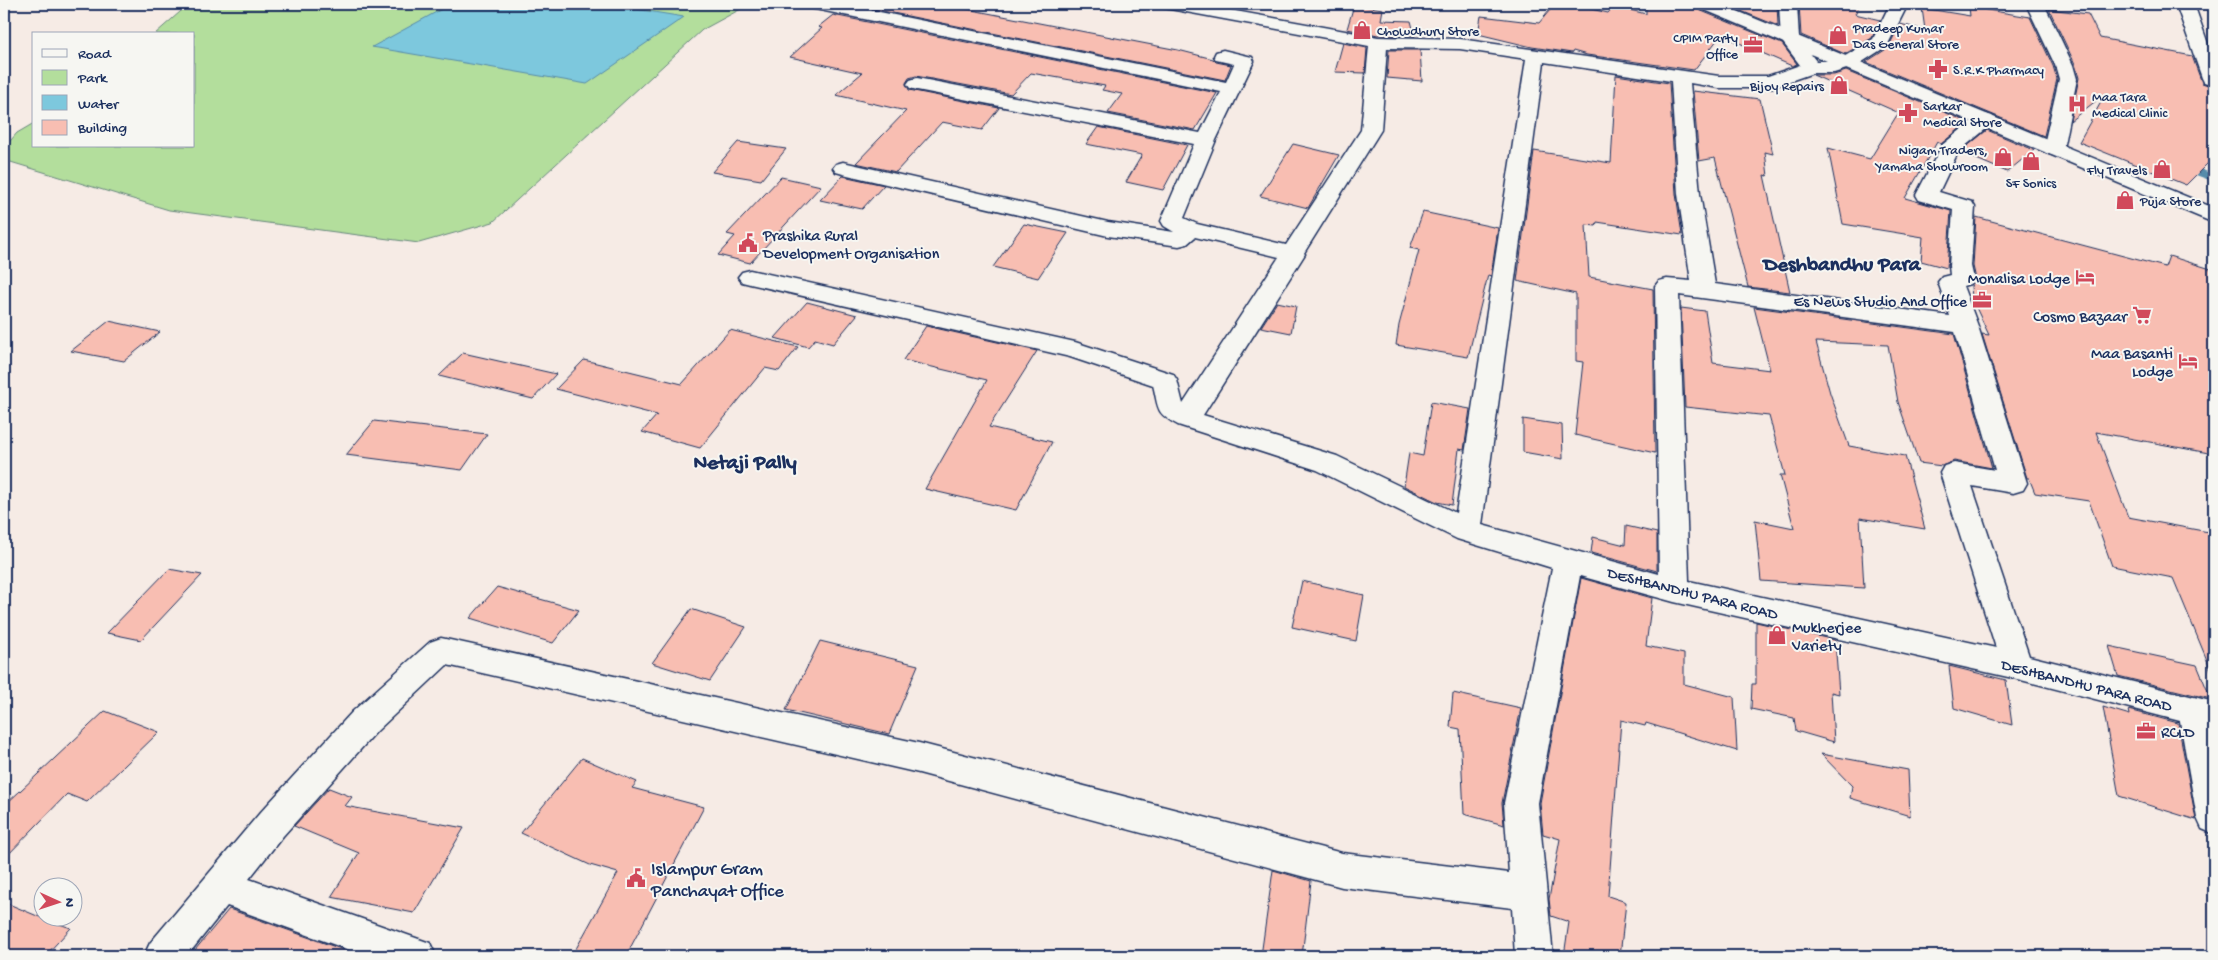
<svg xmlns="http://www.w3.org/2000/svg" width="2218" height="960" viewBox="0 0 2218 960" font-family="'Gochi Hand',sans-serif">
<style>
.green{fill:#b3de9c;stroke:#67867d}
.water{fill:#7dc8dd;stroke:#568baa}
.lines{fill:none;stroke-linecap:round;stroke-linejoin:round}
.stream{stroke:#568baa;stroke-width:7}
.building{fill:#f8beb2;stroke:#1b2f5e}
.minor-casing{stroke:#1b2f5e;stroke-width:3}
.primary-casing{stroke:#1b2f5e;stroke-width:3}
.minor{fill:#f6f6f2;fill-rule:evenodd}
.primary{fill:#f6f6f2;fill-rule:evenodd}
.labels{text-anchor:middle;stroke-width:4;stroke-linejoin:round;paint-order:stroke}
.far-poi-label{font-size:14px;fill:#1b2f5e;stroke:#f6f6f2;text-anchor:start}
.poi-label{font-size:16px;fill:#1b2f5e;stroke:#f6f6f2;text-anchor:end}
.street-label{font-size:16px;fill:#1b2f5e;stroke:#f6f6f2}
.near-poi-label{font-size:19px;fill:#1b2f5e;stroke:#f6f6f2;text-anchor:start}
.district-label{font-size:21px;font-weight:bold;fill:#1b2f5e;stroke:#f6f6f2}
</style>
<rect width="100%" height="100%" fill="#f6ebe5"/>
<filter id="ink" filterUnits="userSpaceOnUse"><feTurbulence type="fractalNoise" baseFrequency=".02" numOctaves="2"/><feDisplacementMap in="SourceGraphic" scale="10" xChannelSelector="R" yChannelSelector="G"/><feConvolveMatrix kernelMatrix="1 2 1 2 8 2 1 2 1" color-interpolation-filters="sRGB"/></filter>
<g filter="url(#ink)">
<polygon class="green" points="189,4 750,4 702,30 493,222 419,243 169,210 4,160 4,148 17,133 34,123 34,146 194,146 194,34 155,34"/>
<polygon class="water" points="451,4 605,4 684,17 587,84 372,47"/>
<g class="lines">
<polyline class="stream" points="2187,168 2214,178"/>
</g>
<g class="building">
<polygon points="848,4 941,4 1178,50 1213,59 1216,62 1231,65 1225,80"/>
<polygon points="1555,4 1570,4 1608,13 1614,6 1646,14 1646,4 1695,4 1699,10 1782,44 1797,64 1792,66 1721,35 1694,70 1587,55 1573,51 1572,53 1532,47 1478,34 1481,16 1539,23"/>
<polygon points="1724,4 1777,4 1778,26"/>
<polygon points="1799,4 1860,4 1855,14 1880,20 1872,38 1845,54 1801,35"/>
<polygon points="1354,5 1383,9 1381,20 1411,21 1415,36 1378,35 1347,29"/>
<polygon points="1969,7 2030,17 2053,66 2057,79 2044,136 1866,62 1888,48 1900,24 1925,30 1922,8 1970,16"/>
<polygon points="2049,9 2088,14 2100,38 2192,56 2202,83 2214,87 2214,157 2186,185 2079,142 2106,93 2070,121 2079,78 2075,64"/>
<polygon points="833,15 1217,93 1195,130 1108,113 1122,94 1102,90 1105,86 1031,73 1011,94 916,76 909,78 906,83 909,90 999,108 982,130 942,122 896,172 856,163 906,111 836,95 862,73 790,57 822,28 818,27"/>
<polygon points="1343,43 1367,48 1365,73 1335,72"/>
<polygon points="1389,50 1420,50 1422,81 1387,78"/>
<polygon points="1846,71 1968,122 1941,144 1937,142 1905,198 1951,211 1947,268 1921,261 1923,237 1843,224 1828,148 1870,159 1897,115 1906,116 1813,75 1834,75"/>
<polygon points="1616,75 1669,83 1676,194 1682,235 1597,222 1596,226 1586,225 1589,277 1653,289 1655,453 1575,435 1583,362 1576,361 1576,294 1517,281 1534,151 1611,163"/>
<polygon points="1693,91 1760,99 1773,154 1765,152 1768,176 1764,175 1790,292 1748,287 1715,158 1699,161"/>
<polygon points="1098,127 1187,145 1163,190 1126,182 1142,155 1086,144"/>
<polygon points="1987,130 2034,150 2007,172 1960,152"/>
<polygon points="738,142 786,149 761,180 712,172"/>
<polygon points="1293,144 1339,155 1308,208 1260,196"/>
<polygon points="843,176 884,185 862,209 820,200"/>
<polygon points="781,177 821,186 750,263 718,255 735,236 727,234"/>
<polygon points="1423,212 1498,228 1491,276 1488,275 1468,357 1396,345 1399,325 1419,250 1410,248"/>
<polygon points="1976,217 2165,267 2169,256 2214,270 2214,454 2096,432 2128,517 2214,533 2214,677 2173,578 2112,566 2089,501 2035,493 2029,478 2027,478 1982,334 1989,335 1972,299 1971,286 1976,279 1973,266"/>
<polygon points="1024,224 1068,233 1038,278 993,267"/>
<polygon points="807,302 857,315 833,344 815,339 808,347 775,338"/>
<polygon points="1277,302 1296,306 1291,333 1261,327"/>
<polygon points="1754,307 1954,334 1992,468 1954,461 1942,466 1919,463 1898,402 1888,345 1816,342 1830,393 1849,446 1905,456 1925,529 1860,518 1864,588 1761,581 1755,520 1794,528 1780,475 1785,475 1769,416 1685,407 1681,308 1705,311 1713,363 1770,370"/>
<polygon points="109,321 160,332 124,361 71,351"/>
<polygon points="926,326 1037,351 989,427 1052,442 1016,510 925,489 987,380 903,360"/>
<polygon points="730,330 798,347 779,371 765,368 700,448 642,432 657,415 556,389 584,360 682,384"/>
<polygon points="463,353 556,374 533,399 439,376"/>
<polygon points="1431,402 1470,409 1464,450 1459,449 1452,505 1437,502 1404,486 1409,453 1423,456"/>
<polygon points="1523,419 1562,425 1563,459 1523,452"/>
<polygon points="374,421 487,434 462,470 346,455"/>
<polygon points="1626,526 1657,533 1657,571 1591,553 1593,537 1625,545"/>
<polygon points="169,569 202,575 141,640 107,633"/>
<polygon points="1581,578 1652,598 1646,646 1684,654 1684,684 1734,697 1737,751 1646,723 1645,726 1621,720 1608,896 1626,902 1620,956 1564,956 1569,922 1551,916 1549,899 1560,839 1543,834 1540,803"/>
<polygon points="1302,581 1364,595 1356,641 1292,627"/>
<polygon points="497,587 579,610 553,643 470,618"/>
<polygon points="691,609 746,627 710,681 652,663"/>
<polygon points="1756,622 1835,640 1839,694 1831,692 1834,742 1796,731 1794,718 1751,709 1752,684 1756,684"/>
<polygon points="820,641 918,665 889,734 786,710"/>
<polygon points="2109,646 2197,665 2211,699 2118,676"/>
<polygon points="1949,666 2006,680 2012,725 1954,708"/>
<polygon points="1453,693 1521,708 1502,803 1504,825 1464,814 1460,729 1450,727"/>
<polygon points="2103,707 2130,715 2129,710 2178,723 2196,820 2119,796"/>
<polygon points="105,711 159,732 87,802 67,794 4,859 4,806"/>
<polygon points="1821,754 1908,770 1910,816 1850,798 1852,786"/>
<polygon points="582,758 637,782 632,788 704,807 626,956 572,956 618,873 590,865 521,833"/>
<polygon points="329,788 352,797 345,806 464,828 414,913 331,897 359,853 294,826"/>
<polygon points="1273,870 1311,881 1302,956 1261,956"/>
<polygon points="4,902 42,918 71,928 45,956 4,956"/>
<polygon points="229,909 355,954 355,956 190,956"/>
</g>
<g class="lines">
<g class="minor-casing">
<g id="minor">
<path d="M806,4H840L1226,82L1234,64L1216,60L1214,56L1216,52L1223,50L1252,57L1254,61L1216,140L1184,218L1197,224L1286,245L1361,130L1369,46L1170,9L1164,8L1161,4H1197L1378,37L1460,39L1719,76H1768L1800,65L1781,40L1779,4H1797L1799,39L1816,61H1832L1842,58L1873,39L1890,4H1908L1887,46L1856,66L1834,73H1813L1770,88H1719L1690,83L1700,194L1715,284L1950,316L1938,282L1942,277L1950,275L1949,266L1953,210L1919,200L1916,195L1942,145L1978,116L1985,114L1992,116L1995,120L1992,124L1958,152L1939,192L1972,202L1975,207L1971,266L1974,279L1970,284L1963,286L1978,326L2027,483L2023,490L2013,493L1972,486L2029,656L2214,702V834L2202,829L2197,818L2180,721L2017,679L1674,602L1580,576L1538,803L1553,956H1515L1512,908L1342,887L919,773L447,665L377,731L283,836L249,879L430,943L436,956H366L227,906L187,956H144L150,943L259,814L353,711L430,642L441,638L919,743L1342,853L1509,873L1504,803L1552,568L1457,539L1317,470L1178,425C1155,413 1159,409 1153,385L1070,357L750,284L742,282L738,277L742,272L750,270L1075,342L1173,374L1177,380L1183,404L1279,257L1195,237L1187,244L1179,246L1108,236L843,174L836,172L833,168L836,164L843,162L1108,222L1174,232L1164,226L1161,221L1194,144L917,90L910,88L907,84L910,80L917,78L1200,133L1221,92L815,9L809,8ZM1387,48L1460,49L1526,59L1456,513L1337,456L1203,415L1305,254L1304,253L1381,130ZM1544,62L1671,81L1678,194L1691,281L1667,279L1659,281L1655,286L1659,574L1482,525ZM1679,295L1955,332L1995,470L1954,463L1944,466L1940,473L1996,648L1689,581Z"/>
<polygon points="2026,4 2044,4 2073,65 2077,79 2063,149 2060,153 2053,155 2046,153 2043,149 2059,79 2055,65"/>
<polygon points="2176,4 2194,4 2214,61 2214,85 2204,82 2202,78"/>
</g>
</g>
<g class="primary-casing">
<polygon id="primary" points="1697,4 1720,4 2214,208 2214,223 1700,8"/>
</g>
<use href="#minor" class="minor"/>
<use href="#primary" class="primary"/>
</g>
</g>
<defs>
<g id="shop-bare" transform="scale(1.5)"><path d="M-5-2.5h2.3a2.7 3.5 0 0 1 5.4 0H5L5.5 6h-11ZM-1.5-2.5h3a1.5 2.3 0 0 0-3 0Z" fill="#d1495b" stroke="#f6f6f2" stroke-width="2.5" paint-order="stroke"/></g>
<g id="office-bare" transform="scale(1.5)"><path d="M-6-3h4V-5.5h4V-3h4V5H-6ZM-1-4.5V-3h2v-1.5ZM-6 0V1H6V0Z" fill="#d1495b" stroke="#f6f6f2" stroke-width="2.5" paint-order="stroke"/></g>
<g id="pharmacy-bare" transform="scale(1.5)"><path d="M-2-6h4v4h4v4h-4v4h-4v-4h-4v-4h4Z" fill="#d1495b" stroke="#f6f6f2" stroke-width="2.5" paint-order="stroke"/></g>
<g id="hospital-bare" transform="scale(1.5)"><path d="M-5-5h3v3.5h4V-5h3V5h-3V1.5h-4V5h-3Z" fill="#d1495b" stroke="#f6f6f2" stroke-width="2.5" paint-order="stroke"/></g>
<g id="civic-bare" transform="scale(1.5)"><path d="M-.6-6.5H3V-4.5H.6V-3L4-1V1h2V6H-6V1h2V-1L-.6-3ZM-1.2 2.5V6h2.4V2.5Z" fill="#d1495b" stroke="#f6f6f2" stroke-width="2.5" paint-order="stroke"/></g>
<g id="hotel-bare" transform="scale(1.5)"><path d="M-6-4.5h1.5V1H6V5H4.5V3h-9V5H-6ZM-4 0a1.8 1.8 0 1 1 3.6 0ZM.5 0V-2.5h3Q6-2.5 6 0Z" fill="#d1495b" stroke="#f6f6f2" stroke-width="2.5" paint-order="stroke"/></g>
<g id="supermarket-bare" transform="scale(1.5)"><path d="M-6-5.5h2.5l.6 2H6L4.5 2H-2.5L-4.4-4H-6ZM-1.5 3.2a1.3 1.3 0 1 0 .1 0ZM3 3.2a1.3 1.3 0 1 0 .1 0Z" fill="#d1495b" stroke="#f6f6f2" stroke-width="2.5" paint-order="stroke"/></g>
</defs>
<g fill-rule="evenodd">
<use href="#shop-bare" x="1362" y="30"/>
<use href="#shop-bare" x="1838" y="35"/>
<use href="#office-bare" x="1753" y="45"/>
<use href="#pharmacy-bare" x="1938" y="69"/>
<use href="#shop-bare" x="1839" y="85"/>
<use href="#hospital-bare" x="2077" y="104"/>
<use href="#pharmacy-bare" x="1908" y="113"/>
<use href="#shop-bare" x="2003" y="157"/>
<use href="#shop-bare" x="2031" y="161"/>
<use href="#shop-bare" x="2162" y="169"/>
<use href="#shop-bare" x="2125" y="200"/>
<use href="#civic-bare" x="748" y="243"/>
<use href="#hotel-bare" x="2085" y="277"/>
<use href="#office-bare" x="1982" y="300"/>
<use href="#supermarket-bare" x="2142" y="315"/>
<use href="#hotel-bare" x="2188" y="361"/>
<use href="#shop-bare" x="1777" y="635"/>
<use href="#office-bare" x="2146" y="731"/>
<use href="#civic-bare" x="636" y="878"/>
</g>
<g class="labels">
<g class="far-poi-label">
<text x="1853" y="32">Pradeep Kumar<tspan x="1853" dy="16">Das General Store</tspan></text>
<text x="1377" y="35">Chowdhury Store</text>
<text x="1738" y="42" text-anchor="end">CPIM Party<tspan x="1738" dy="16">Office</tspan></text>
<text x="1953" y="74">S.R.K Pharmacy</text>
<text x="1824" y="90" text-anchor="end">Bijoy Repairs</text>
<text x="2092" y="101">Maa Tara<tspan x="2092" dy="16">Medical Clinic</tspan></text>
<text x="1923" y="110">Sarkar<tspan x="1923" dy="16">Medical Store</tspan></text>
<text x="1988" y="154" text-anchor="end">Nigam Traders,<tspan x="1988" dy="16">Yamaha Showroom</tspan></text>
<text x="2147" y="174" text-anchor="end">Fly Travels</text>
<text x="2031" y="187" text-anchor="middle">SF Sonics</text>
<text x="2140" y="205">Puja Store</text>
</g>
<g class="poi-label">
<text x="763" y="240" text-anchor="start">Prashika Rural<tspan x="763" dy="18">Development Organisation</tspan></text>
<text x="2070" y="283">Monalisa Lodge</text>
<text x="1967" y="306">Es News Studio And Office</text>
<text x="2127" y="321">Cosmo Bazaar</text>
<text x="2173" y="358">Maa Basanti<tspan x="2173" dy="18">Lodge</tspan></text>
<text x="1792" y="632" text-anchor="start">Mukherjee<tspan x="1792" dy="18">Variety</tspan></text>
<text x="2161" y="737" text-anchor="start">RCLD</text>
</g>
<g class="street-label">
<text transform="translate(1693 592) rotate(14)" y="6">DESHBANDHU PARA ROAD</text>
<text transform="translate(2087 684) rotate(14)" y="6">DESHBANDHU PARA ROAD</text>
</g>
<g class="near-poi-label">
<text x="651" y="874">Islampur Gram<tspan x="651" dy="22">Panchayat Office</tspan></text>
</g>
<g class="district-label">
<text x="1842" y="270">Deshbandhu Para</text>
<text x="745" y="468">Netaji Pally</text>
</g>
</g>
<rect width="2218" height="960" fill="none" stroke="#f6f6f2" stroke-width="20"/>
<rect x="10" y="10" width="2198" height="940" fill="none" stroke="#1b2f5e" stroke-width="2" filter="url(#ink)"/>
<rect x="32" y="32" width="162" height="115" fill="#f6f6f2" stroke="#9ea6b7"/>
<rect x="42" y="49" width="25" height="8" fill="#f6f6f2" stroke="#9ea6b7"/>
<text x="78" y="58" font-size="15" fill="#1b2f5e">Road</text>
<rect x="42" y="70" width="25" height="15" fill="#b3de9c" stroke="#9ea6b7"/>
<text x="78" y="82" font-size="15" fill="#1b2f5e">Park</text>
<rect x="42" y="95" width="25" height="15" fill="#7dc8dd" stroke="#9ea6b7"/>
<text x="78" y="108" font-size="15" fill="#1b2f5e">Water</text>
<rect x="42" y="120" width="25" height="15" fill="#f8beb2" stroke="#9ea6b7"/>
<text x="78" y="132" font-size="15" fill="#1b2f5e">Building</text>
<g transform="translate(58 902) rotate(93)"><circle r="24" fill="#f6f6f2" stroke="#9ea6b7"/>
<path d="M0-4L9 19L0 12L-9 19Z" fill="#d1495b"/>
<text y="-8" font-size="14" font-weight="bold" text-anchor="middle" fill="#1b2f5e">N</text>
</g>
</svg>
